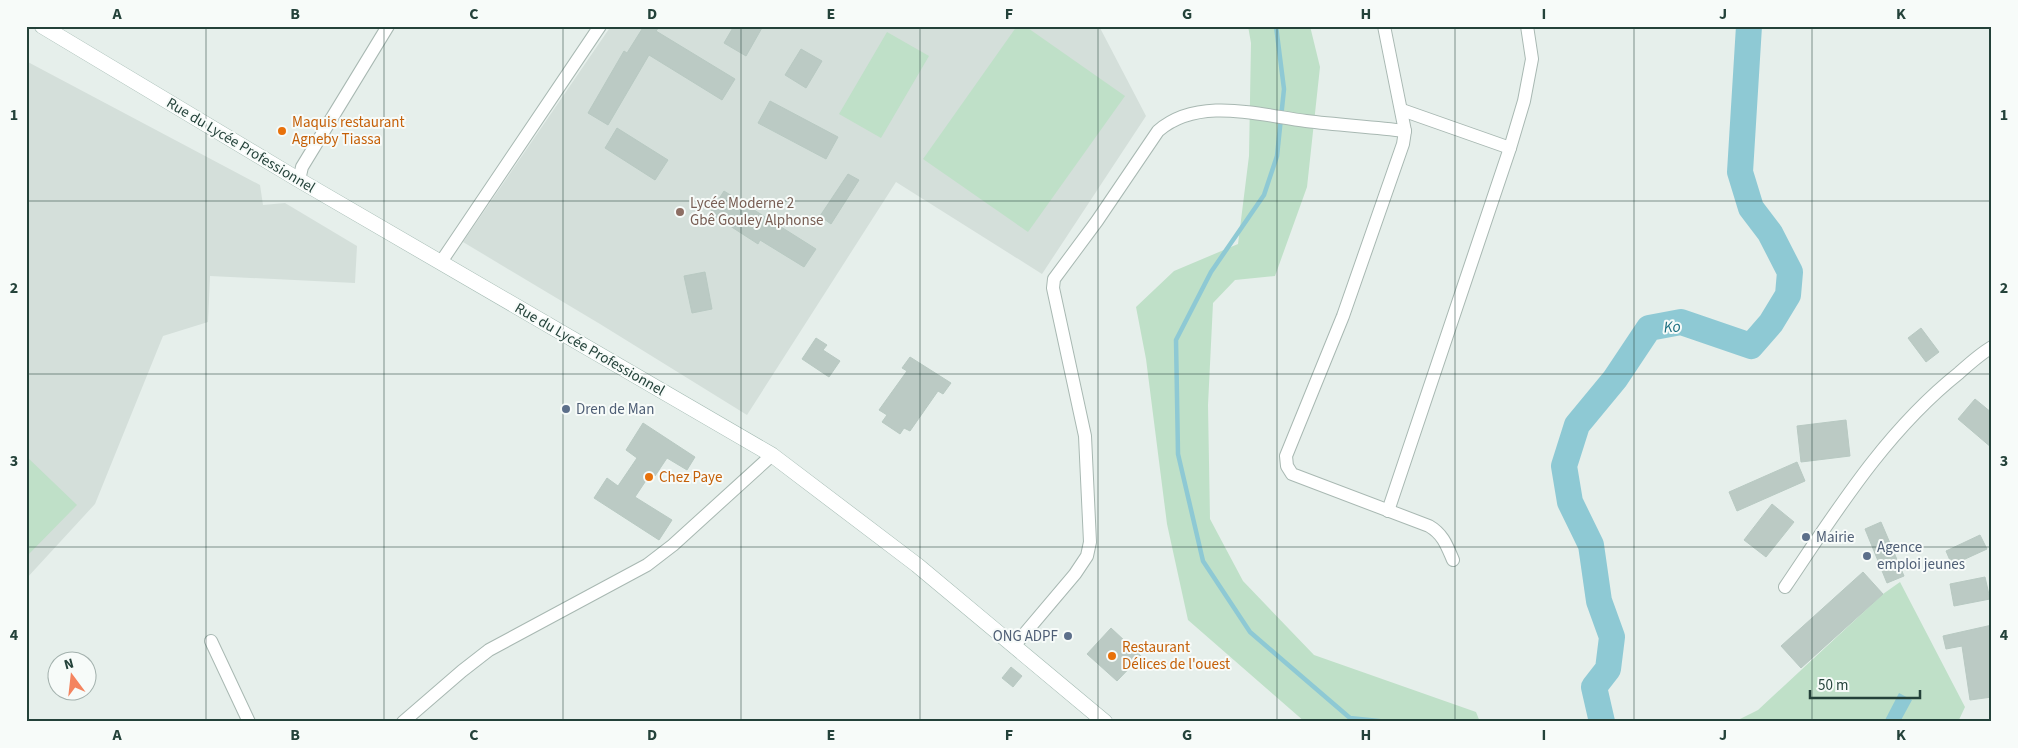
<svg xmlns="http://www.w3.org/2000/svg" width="2018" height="748" viewBox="0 0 2018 748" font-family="'Source Sans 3',sans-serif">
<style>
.built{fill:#d4dfda}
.green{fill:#bfe0c8}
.water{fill:#8ec9d4}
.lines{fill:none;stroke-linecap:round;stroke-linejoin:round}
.stream{stroke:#8ec9d4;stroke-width:4.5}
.river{stroke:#8ec9d4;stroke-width:26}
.building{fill:#bbcac4;stroke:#b8c9c2}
.street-casing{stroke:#a8b8b2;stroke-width:14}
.secondary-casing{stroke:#a4bbb3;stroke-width:16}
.street{stroke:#fff;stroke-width:12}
.secondary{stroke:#fff;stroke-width:15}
.grid{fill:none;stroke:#24423a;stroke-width:1;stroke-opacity:0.55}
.food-dot{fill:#e8710a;stroke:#f7fbf9;stroke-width:2}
.education-dot{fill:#8d6e63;stroke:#f7fbf9;stroke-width:2}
.service-dot{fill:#5c6f8a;stroke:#f7fbf9;stroke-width:2}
.labels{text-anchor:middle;stroke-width:4;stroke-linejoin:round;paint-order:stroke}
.food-label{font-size:15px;fill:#c56008;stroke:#f7fbf9;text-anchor:start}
.street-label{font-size:15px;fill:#24423a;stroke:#f7fbf9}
.education-label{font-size:15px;fill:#785e54;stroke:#f7fbf9;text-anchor:start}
.service-label{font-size:15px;fill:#4e5e75;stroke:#f7fbf9;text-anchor:start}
.water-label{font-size:16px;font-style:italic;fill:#1c6f80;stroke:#f7fbf9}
.neatline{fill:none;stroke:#24423a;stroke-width:2}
.grid-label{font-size:16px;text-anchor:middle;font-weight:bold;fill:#24423a}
</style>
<rect width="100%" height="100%" fill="#e6efeb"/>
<g class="built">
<polygon points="611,26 1099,26 1146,116 1042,274 896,182 747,415 600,324 463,242"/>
<polygon points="26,61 260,185 263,205 285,203 357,246 355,283 210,276 208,322 163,336 95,504 26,579"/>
</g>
<g class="green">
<polygon points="1017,26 1025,26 1125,96 1028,232 923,159"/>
<polygon points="1248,26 1310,26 1320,67 1307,187 1275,276 1235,280 1213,303 1208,405 1210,519 1243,581 1314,655 1476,712 1480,722 1305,722 1188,620 1167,524 1146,359 1136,307 1174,271 1238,244 1249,156 1251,43"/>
<polygon points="887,32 929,56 881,138 839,114"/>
<polygon points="26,456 77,505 26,557"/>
<polygon points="1900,582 1965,707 1958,722 1734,722 1758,710 1883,594"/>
</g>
<polygon class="water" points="1899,693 1912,700 1900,722 1884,722"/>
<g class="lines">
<polyline class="stream" points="1276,26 1284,89 1277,156 1264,195 1211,272 1176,340 1178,454 1203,561 1250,632 1350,718 1388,722"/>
<polyline class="river" points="1602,722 1594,687 1608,669 1612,637 1599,601 1591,545 1570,502 1564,466 1577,425 1615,379 1649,328 1681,322 1751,346 1771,323 1788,295 1790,272 1770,233 1751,208 1740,172 1749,26"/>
</g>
<g class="building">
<polygon points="644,26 660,26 656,31 735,79 722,100 649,55 608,125 588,113 624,51 627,53"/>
<polygon points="734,26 763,26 746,56 724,43"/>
<polygon points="801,49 822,61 806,88 785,75"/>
<polygon points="770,101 838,137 826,159 758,123"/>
<polygon points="617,128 668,160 655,180 605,148"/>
<polygon points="848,174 859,180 831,224 820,216"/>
<polygon points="724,191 816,249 804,267 760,240 758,244 710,213"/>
<polygon points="705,272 712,309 692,313 684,276"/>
<polygon points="1921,328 1939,352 1926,362 1908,338"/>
<polygon points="816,338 827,345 823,350 840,361 829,377 802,359"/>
<polygon points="910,357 951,383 943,394 938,391 910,431 904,428 900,434 882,422 887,415 879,410 907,371 902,368"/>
<polygon points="1975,399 1992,413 1992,448 1958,419"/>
<polygon points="1846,420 1850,456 1801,462 1797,426"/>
<polygon points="643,423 695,457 687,470 667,458 655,476 651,473 635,497 672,520 659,540 594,498 607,478 618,486 637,458 626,450"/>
<polygon points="1797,462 1805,481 1737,511 1729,492"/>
<polygon points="1772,504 1794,522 1766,557 1744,540"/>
<polygon points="1881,522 1904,576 1887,583 1865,529"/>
<polygon points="1980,535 1987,549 1952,565 1946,551"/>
<polygon points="1863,572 1883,594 1801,668 1781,646"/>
<polygon points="1985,577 1990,599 1954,606 1950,584"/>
<polygon points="1992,625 1992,697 1970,700 1962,646 1946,649 1943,636"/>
<polygon points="1111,628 1141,656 1117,681 1087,654"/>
<polygon points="1011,667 1022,676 1013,687 1002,678"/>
</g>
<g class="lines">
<g class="street-casing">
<g id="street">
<path d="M1384,26L1405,131L1403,144L1343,316L1286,456L1287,466L1292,474L1429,526C1443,534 1447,546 1453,560"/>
<polyline points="1402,110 1510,148"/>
<polyline points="299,180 302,167 388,26"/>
<polyline points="441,262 600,26"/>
<polyline points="1388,511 1510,148 1524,101 1532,59 1527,26"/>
<path d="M1785,587C1837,510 1886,431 1959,373C1969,364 1980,354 1992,347"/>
<polyline points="211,641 249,722"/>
<path d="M1015,645L1075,574L1087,556L1090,542L1085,436L1053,288L1054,279L1097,221L1158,131C1198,96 1259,115 1306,121C1339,125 1372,127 1405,131"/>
<polyline points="403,722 462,671 489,650 647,565 673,545 772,455"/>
</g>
</g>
<g class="secondary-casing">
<polyline id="secondary" points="42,26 299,180 772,455 917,565 1105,722"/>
</g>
<use href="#street" class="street"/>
<use href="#secondary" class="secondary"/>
</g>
<path class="grid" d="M206,26V722M384,26V722M563,26V722M741,26V722M920,26V722M1098,26V722M1277,26V722M1455,26V722M1634,26V722M1812,26V722M26,201H1992M26,374H1992M26,547H1992"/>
<g class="food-dot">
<circle cx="282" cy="131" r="5"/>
<circle cx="649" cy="477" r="5"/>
<circle cx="1112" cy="656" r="5"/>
</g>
<circle class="education-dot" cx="680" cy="212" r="5"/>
<g class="service-dot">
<circle cx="566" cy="409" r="5"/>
<circle cx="1806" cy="537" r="5"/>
<circle cx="1867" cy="556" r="5"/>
<circle cx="1068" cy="636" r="5"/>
</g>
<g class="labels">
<g class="food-label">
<text x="292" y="127">Maquis restaurant<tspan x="292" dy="17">Agneby Tiassa</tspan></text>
<text x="659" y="482">Chez Paye</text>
<text x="1122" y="652">Restaurant<tspan x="1122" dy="17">Délices de l'ouest</tspan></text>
</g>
<g class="street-label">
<text transform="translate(241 145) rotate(31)" y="5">Rue du Lycée Professionnel</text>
<text transform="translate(590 349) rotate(30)" y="5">Rue du Lycée Professionnel</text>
</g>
<g class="education-label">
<text x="690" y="208">Lycée Moderne 2<tspan x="690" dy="17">Gbê Gouley Alphonse</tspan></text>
</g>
<g class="service-label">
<text x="576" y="414">Dren de Man</text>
<text x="1816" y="542">Mairie</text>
<text x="1877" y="552">Agence<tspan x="1877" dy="17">emploi jeunes</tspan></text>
<text x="1058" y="641" text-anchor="end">ONG ADPF</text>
</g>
<g class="water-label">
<text transform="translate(1672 326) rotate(-4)" y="6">Ko</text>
</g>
</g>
<rect width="2018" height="748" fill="none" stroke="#f7fbf9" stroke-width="55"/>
<g transform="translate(72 676) rotate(345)"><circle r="24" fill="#f7fbf9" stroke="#a3b1ad"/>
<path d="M0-4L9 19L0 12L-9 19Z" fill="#f4845f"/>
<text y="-8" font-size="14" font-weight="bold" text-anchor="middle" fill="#24423a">N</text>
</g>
<path d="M1810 690v8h110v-8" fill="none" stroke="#24423a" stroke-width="2.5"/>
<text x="1818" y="690" font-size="15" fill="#24423a" stroke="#f7fbf9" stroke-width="4" paint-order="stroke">50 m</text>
<rect x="28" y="28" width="1962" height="692" class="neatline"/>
<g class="grid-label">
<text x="117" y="19">A</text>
<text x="295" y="19">B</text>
<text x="474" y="19">C</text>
<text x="652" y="19">D</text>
<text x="831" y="19">E</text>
<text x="1009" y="19">F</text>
<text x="1187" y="19">G</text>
<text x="1366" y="19">H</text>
<text x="1544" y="19">I</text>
<text x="1723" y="19">J</text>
<text x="1901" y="19">K</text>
<text x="14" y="120">1</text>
<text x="2004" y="120">1</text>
<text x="14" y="293">2</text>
<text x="2004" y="293">2</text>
<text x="14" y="466">3</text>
<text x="2004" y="466">3</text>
<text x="14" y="640">4</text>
<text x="2004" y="640">4</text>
<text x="117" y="740">A</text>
<text x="295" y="740">B</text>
<text x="474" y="740">C</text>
<text x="652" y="740">D</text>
<text x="831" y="740">E</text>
<text x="1009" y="740">F</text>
<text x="1187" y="740">G</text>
<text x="1366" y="740">H</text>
<text x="1544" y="740">I</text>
<text x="1723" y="740">J</text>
<text x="1901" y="740">K</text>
</g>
</svg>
